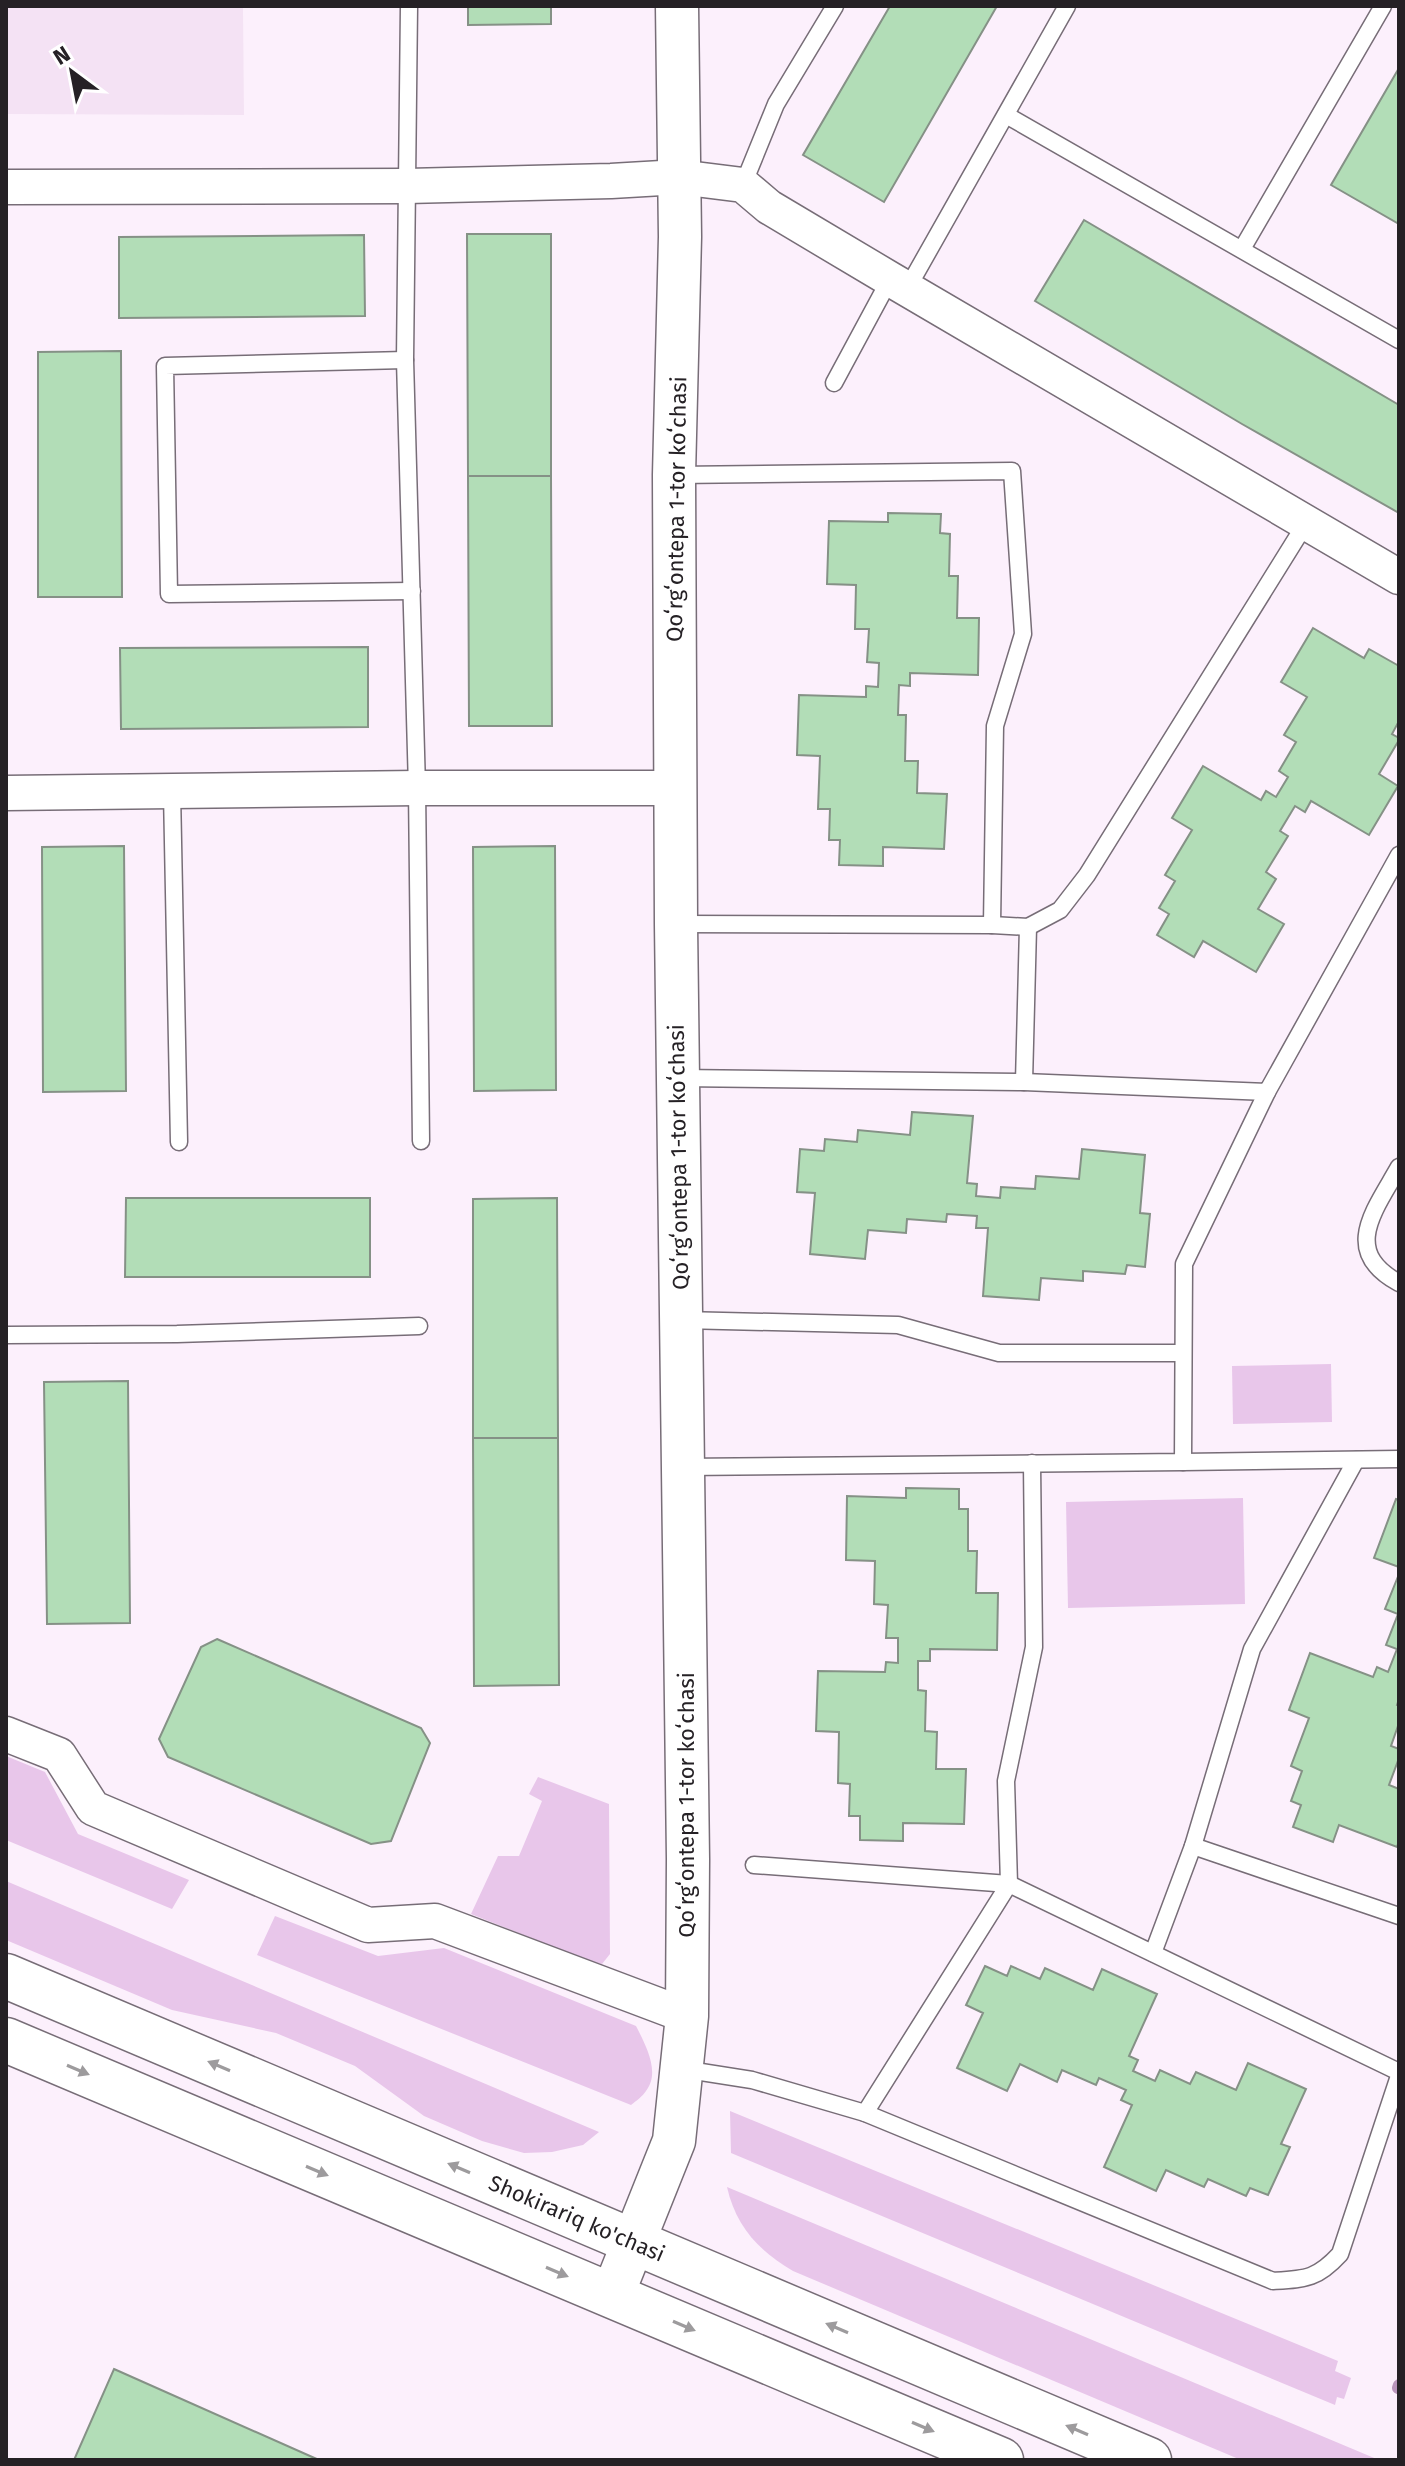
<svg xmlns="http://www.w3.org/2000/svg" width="1405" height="2466" viewBox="0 0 1405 2466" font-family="'Fira Sans',sans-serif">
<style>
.built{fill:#f4e2f4}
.green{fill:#e8c6ea}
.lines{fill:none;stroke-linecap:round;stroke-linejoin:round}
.stream{stroke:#b995bb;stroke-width:12}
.building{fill:#b2ddb7;stroke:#859186;stroke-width:2}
.service-casing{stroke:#776d77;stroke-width:19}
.minor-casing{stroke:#776d77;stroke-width:37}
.tertiary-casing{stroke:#776d77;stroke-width:45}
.secondary-casing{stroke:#776d77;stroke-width:47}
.service{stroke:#fff;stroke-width:16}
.minor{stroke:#fff;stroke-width:34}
.tertiary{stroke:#fff;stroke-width:42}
.secondary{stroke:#fff;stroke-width:44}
.oneway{fill:#9d9b9d}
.labels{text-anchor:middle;stroke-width:7;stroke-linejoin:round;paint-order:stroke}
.street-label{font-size:22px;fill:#252125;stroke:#fff}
</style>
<rect width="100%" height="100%" fill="#fcf0fc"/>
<polygon class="built" points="6,6 243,6 244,115 6,114"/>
<g class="green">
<polygon points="1331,1364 1332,1422 1233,1424 1232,1366"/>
<polygon points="1243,1498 1245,1604 1068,1608 1066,1502"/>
<polygon points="6,1756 45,1772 78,1834 189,1880 172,1909 6,1840"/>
<polygon points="538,1777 609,1804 610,1954 602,1964 586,1960 471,1914 498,1856 519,1856 542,1801 529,1794"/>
<polygon points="6,1881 599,2132 583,2145 552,2152 524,2153 482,2141 424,2116 355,2066 276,2033 172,2010 6,1940"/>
<path d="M275,1916L378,1956L444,1948L636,2026C645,2044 661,2072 646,2091C643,2096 636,2101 631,2105L257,1955Z"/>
<polygon points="730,2111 1338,2361 1335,2371 1351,2378 1344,2399 1337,2397 1335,2405 731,2153"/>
<path d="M727,2187L1379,2460H1241L793,2271C759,2251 736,2227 727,2187Z"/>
</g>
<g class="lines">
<polyline class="stream" points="1398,2388 1399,2385"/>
</g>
<g class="building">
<polygon points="468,6 551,6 551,24 468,25"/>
<polygon points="890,6 997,6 884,202 803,155"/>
<polygon points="1399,68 1399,224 1331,185"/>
<polygon points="1084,220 1399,405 1399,513 1242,424 1035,301"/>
<polygon points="467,234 551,234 551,476 468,476"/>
<polygon points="364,235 365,316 119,318 119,237"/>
<polygon points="121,351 122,597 38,597 38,352"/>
<polygon points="468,476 551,476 552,726 469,726"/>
<polygon points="888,513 941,514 940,533 950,534 949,576 958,576 957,618 979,618 978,675 910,673 910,686 899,685 898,715 906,715 905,761 918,761 917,793 947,794 944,849 883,847 883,866 839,865 840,840 829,840 830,809 818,809 820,756 797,755 799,695 866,697 866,686 878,687 879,663 867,662 869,629 855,629 856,585 827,584 829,521 888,522"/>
<polygon points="1313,628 1364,658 1369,649 1399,666 1399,721 1392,734 1399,738 1399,740 1379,774 1398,786 1369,835 1311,801 1305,812 1295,806 1280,831 1288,836 1266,872 1276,879 1258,909 1284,924 1256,972 1203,941 1194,957 1157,935 1169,914 1159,908 1175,881 1165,875 1192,830 1172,818 1203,766 1261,800 1266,791 1276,797 1288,777 1279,771 1296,742 1284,735 1307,697 1281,682"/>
<polygon points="368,647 368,727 121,729 120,648"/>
<polygon points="124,846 126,1091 43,1092 42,847"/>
<polygon points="555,846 556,1090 474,1091 473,847"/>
<polygon points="912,1112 973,1116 967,1183 977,1184 976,1196 1000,1198 1001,1187 1035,1189 1036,1176 1079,1179 1082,1149 1145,1155 1140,1213 1150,1214 1145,1267 1127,1265 1125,1274 1083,1271 1083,1281 1041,1278 1039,1300 983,1296 988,1228 976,1228 977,1216 947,1214 946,1222 907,1219 906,1233 868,1230 865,1259 810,1254 815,1193 797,1192 800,1149 824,1151 825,1139 857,1142 858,1130 910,1135"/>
<polygon points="126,1198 370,1198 370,1277 125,1277"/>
<polygon points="557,1198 558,1438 473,1438 473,1199"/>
<polygon points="128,1381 130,1623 47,1624 44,1382"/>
<polygon points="473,1438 558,1438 559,1685 474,1686"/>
<polygon points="906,1488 959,1489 959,1509 968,1509 968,1551 977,1551 976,1593 998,1593 997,1650 930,1649 930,1661 918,1661 918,1690 926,1691 925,1731 937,1732 936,1769 966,1769 964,1824 903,1823 903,1841 860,1840 860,1816 849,1816 850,1784 838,1783 839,1732 816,1731 818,1671 885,1672 886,1662 898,1663 898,1638 886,1638 888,1605 874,1604 875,1561 846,1560 847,1496 906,1498"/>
<polygon points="1396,1499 1399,1500 1399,1567 1374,1558"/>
<polygon points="1399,1574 1399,1699 1397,1705 1399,1706 1399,1723 1391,1746 1399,1749 1399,1758 1389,1785 1399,1789 1399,1841 1397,1847 1339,1825 1333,1842 1293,1827 1301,1805 1291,1801 1302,1771 1291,1766 1309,1718 1289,1710 1310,1653 1373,1677 1377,1667 1388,1672 1397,1649 1386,1645 1398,1614 1385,1609"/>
<polygon points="217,1639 421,1728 430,1743 391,1841 371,1844 168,1757 159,1739 201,1647"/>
<polygon points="985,1966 1007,1976 1011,1966 1040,1979 1045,1968 1093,1990 1102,1969 1157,1994 1129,2056 1138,2060 1133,2071 1155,2081 1160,2070 1190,2084 1196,2072 1236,2090 1248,2063 1306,2089 1281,2144 1290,2147 1268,2195 1250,2188 1246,2196 1208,2179 1204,2187 1166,2170 1156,2191 1104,2167 1132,2105 1121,2100 1126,2090 1099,2078 1096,2085 1062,2070 1057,2082 1020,2064 1007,2091 957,2068 983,2013 966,2005"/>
<polygon points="114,2369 319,2460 74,2460"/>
</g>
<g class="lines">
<g class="service-casing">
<g id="service">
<polyline points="409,6 405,360 417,788 421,1141"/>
<polyline points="1006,115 1399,340"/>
<polyline points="743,185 776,104 835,6"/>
<polyline points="1242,249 1383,6"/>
<polyline points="907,289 1067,6"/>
<polyline points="405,360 165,366 169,594 412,591"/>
<polyline points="834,383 890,279"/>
<polyline points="676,475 1012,471 1023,634 995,726 992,925 677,924"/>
<polyline points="172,792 179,1142"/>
<polyline points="992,925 1028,927 1060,910 1087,875 1306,523"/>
<polyline points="679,1078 1024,1082 1267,1092 1399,855"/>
<polyline points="1024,1082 1028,927"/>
<path d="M1399,1167C1375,1210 1340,1251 1399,1283"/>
<polyline points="682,1320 898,1325 999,1353 1183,1353"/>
<polyline points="6,1335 177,1334 419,1326"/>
<polyline points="1183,1462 1399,1459"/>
<polyline points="683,1467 1183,1462 1184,1264 1267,1092"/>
<polyline points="1193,1846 1399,1916"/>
<polyline points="754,1865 1009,1884 1399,2072"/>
<polyline points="1153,1953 1193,1846 1252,1649 1356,1460"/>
<path d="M682,2069L752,2080L865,2113L1273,2281C1306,2279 1317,2279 1340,2254L1399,2076"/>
<polyline points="865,2113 1009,1884 1006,1781 1034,1647 1032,1463"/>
</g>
</g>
<g class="minor-casing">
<g id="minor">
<polyline points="6,187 407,186 611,181 679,177 743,185 769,207 890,279 1399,577"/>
<polyline points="6,793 417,788 675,788"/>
<polyline points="6,1734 59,1755 93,1808 368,1925 435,1921 687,2016"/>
</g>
</g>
<g class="tertiary-casing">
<polyline id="tertiary" points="612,2296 674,2141 687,2016 688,1859 676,924 674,475 680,237 677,6"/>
</g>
<g class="secondary-casing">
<g id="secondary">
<polyline points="6,1976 1149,2460"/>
<polyline points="6,2040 1001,2460"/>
</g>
</g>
<use href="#service" class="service"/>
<use href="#minor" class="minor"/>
<use href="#tertiary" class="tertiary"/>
<use href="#secondary" class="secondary"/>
</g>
<defs><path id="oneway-solid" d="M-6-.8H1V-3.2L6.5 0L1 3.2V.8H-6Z" transform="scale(2)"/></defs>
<g class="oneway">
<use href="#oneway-solid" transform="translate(219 2066) rotate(-157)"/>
<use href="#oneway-solid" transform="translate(78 2070) rotate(23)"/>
<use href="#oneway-solid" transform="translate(459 2168) rotate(-157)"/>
<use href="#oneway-solid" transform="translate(317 2171) rotate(23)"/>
<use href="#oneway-solid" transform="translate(557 2272) rotate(23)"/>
<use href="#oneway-solid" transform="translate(684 2326) rotate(23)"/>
<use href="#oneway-solid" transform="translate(837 2328) rotate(-157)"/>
<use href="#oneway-solid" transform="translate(923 2427) rotate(23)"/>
<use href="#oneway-solid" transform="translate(1077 2430) rotate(-157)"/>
</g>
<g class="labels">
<g class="street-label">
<text transform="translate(676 509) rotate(-89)" y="8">Qoʻrgʻontepa 1-tor koʻchasi</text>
<text transform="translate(678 1157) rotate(-91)" y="8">Qoʻrgʻontepa 1-tor koʻchasi</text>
<text transform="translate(686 1805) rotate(-90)" y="8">Qoʻrgʻontepa 1-tor koʻchasi</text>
<text transform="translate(577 2218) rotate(23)" y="8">Shokirariq ko'chasi</text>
</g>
</g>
<rect width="1405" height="2466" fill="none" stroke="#252125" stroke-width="16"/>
<g transform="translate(72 72) rotate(328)" stroke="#ffffff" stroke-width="6" paint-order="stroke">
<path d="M0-6L14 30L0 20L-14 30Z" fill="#252125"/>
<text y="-12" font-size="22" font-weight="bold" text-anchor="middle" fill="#252125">N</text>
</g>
</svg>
